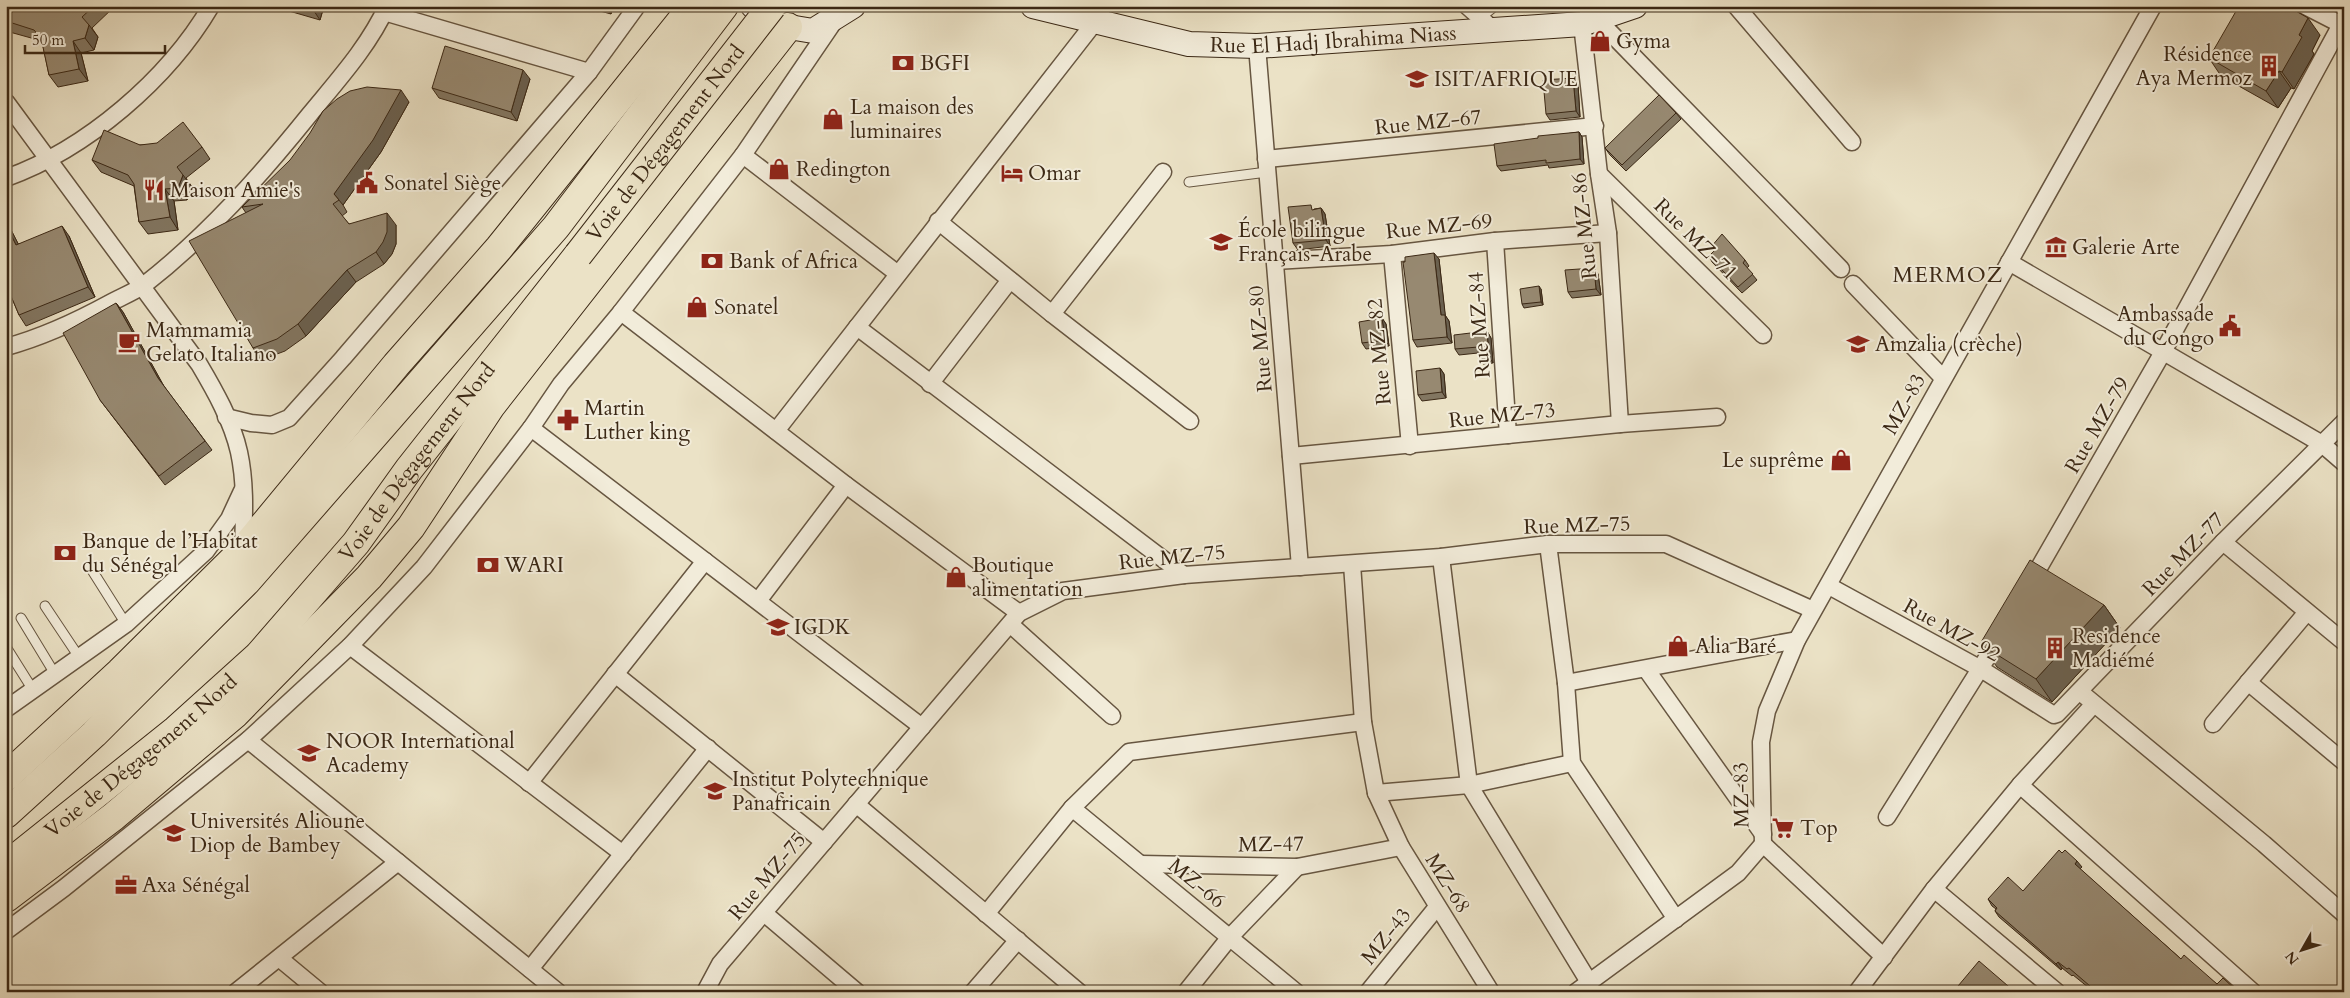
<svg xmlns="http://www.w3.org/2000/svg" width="2350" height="998" viewBox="0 0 2350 998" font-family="Cardo,serif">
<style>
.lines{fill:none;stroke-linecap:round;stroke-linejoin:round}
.lane-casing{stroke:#675641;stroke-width:11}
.street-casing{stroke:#675641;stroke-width:19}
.secondary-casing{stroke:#3b2815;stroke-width:26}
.highway-casing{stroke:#3b2815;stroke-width:30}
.lane{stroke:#f2ecda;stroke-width:9}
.street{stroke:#f2ecda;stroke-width:16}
.secondary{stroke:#f2ecda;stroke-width:24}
.highway{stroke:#ebe2c6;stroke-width:28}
.highway-bridge-casing{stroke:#3b2815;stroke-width:30;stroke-linecap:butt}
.highway-bridge{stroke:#ebe2c6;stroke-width:28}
.wall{fill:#827661;stroke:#3b2815}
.shaded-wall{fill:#6a604f;stroke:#3b2815}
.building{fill:#978971;stroke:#3b2815}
.labels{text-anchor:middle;stroke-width:4;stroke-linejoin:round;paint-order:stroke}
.street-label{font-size:21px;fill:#3b2815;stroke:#f2ecda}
.poi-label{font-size:21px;fill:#3b2815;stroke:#f2ecda;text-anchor:start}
.neighbourhood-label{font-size:22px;letter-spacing:1px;fill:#3b2815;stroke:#f2ecda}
</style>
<rect width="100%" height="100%" fill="#ebe2c6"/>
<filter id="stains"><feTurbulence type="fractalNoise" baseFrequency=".004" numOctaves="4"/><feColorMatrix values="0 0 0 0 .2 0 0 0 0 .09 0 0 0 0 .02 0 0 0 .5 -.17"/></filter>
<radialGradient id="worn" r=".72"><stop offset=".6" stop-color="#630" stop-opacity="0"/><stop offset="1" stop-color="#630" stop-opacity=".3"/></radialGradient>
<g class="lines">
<g class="lane-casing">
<g id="lane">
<polyline points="1480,18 1495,6"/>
<polyline points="1189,182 1267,172"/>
<polyline points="90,567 126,624"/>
<polyline points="45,606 79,657"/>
<polyline points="21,618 55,674"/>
<polyline points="6,647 33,690"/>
</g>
</g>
<g class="street-casing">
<g id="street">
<polyline points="1467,6 1494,30"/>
<polyline points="1736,6 1852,142"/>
<polyline points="2305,6 2344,26"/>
<polyline points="384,12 589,72"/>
<polyline points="1598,20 1841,269"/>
<polyline points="1582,24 1599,174 1608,233 1620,424"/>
<polyline points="1257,46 1300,567"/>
<path d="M6,102L199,364C215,391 232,421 239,452C246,484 244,517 243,549"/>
<polyline points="743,155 898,274"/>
<polyline points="1266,159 1595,126"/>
<polyline points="1599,174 1763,335"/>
<path d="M6,178C87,149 168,79 211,6"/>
<polyline points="938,221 1052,314 1190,421"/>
<polyline points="1495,241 1508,435"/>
<polyline points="1392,254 1410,446"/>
<polyline points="1275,261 1392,254 1495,241 1608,233"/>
<polyline points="2009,262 2322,444 2344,463"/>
<polyline points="1853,284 1943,378"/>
<polyline points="621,312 846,485 1019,613"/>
<polyline points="1052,314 1163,172"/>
<polyline points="857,327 1184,575"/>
<path d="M6,347C43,337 77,321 110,303C121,297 134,292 144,285C207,236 260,176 310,114C337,81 369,46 387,6"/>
<polyline points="930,384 1010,280"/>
<polyline points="226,417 251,423 272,425 289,418 343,358 589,72 637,6"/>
<polyline points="531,428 922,727"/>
<polyline points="776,431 1095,22"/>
<polyline points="1291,456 1620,424 1717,417"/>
<polyline points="2223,542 2344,642"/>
<polyline points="1548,544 1566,683 1572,763 1676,919"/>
<polyline points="1441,557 1469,785 1589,982"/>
<polyline points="1352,564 1363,722 1376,793 1401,847 1491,992"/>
<polyline points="2029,585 2163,352 2344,19"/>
<polyline points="1829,586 1981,669 2054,715 2057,714 2223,542 2344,422"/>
<polyline points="758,601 846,485"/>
<polyline points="1010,624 1112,716"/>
<polyline points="350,646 623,854"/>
<polyline points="1646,669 1763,834"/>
<polyline points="615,674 824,842"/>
<polyline points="2248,682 2344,762"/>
<polyline points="1566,683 1797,640"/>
<polyline points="2085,696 2264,844 2344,914"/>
<polyline points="6,709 126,624 206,551 229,519 242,491"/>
<polyline points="2213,724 2307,612"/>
<polyline points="248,740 558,992"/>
<polyline points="529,783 705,561"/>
<polyline points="2020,785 2253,992"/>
<polyline points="1376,793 1469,785 1572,763"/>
<polyline points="856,804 1079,992"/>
<polyline points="1072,808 1296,992"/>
<polyline points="1887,817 2000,637"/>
<polyline points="1763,844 1761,742 1767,711 1797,640 2153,6"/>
<polyline points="1763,844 1884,957"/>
<polyline points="1141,864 1297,867 1401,847"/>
<polyline points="1934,889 2057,992"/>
<polyline points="764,913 857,992"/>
<polyline points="986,914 1072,808 1129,752 1363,722"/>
<polyline points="6,931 64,888 248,740 350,646 424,567 531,428 561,384 621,312 743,155 833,23"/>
<polyline points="279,958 320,992"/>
<polyline points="530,969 708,748"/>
<polyline points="236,992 398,862"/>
<polyline points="705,992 720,964 1019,613 1063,591 1184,575 1441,557 1548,544 1666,544 1813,610"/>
<polyline points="973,992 1018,940"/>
<polyline points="1186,992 1230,937 1297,867"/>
<polyline points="1368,992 1437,907"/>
<polyline points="1576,992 1738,873 1763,844"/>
<polyline points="1857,992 1934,889 2020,785 2094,704"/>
</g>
</g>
<g class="secondary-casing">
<g id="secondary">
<polyline points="753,6 777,25 813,31 853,6"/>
<path id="s1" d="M1033,6L1189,44L1257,46L1582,24L1635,6"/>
</g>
</g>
<g class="highway-casing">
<g id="highway">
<polyline points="6,777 120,672 243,550 396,365 499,248 693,6"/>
<polyline points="6,814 94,734 247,581 556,227 724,6"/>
<path id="s2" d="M6,866L176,730L258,656L356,543L409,469L578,255"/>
<polyline points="6,898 113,817 235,714 369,577 411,527 491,406 788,27"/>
</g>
</g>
<use href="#lane" class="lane"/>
<use href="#street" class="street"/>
<use href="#secondary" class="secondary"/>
<use href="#highway" class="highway"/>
<g class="highway-bridge-casing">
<g id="highway-bridge">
<path id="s3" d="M578,255L772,6"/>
</g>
</g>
<use href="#highway-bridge" class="highway-bridge"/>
</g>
<g class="wall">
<polygon points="6,6 113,6 114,7 92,28 98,37 94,50 81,53 88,81 58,87 49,75 42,41 6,31"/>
<polygon points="286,6 324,6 320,20 289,11"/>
<polygon points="582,6 613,6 611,14"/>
<polygon points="2320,35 2312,51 2314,54 2294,89 2291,88 2278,108 2221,76 2209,58"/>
<polygon points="530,79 517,121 439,98 432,88"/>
<polygon points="1578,84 1580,117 1550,120 1546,114"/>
<polygon points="409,102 381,152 343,205 347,212 342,216 349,224 396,225 396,244 392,254 384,264 356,282 306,336 285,351 261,360 253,348 246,213 242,207"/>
<polygon points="1676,113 1681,119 1626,171 1610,155 1605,148"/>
<polygon points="1579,132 1582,137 1584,164 1549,168 1548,165 1501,171 1497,166 1538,138"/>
<polygon points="140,145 202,147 210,159 186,178 192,187 187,200 174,201 178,230 148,234 139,222 134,186 101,172 92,160"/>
<polygon points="1321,208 1325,214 1330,246 1298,250 1293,243 1314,209"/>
<polygon points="6,213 11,222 8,224 18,244 69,236 95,297 26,326 19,315 6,284"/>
<polygon points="1711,247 1745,260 1749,266 1747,268 1757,280 1742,293 1712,262 1709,256 1714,251"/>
<polygon points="1439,259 1445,315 1449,321 1452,343 1417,347 1413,340"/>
<polygon points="1594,268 1598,274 1601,295 1572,298 1568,292"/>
<polygon points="1541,289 1543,305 1524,308 1522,304"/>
<polygon points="116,303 123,312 163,385 212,450 165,485 100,400"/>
<polygon points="1382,318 1386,324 1389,346 1366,349 1362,343"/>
<polygon points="1487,331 1491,338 1493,363 1483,364 1479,358 1478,353 1459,355 1455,349"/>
<polygon points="1440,368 1444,374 1446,398 1422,401 1418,395"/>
<polygon points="2104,605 2120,628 2052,702 1997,667 1980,644"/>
<polygon points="2062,853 2082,867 2080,869 2181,959 2217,984 2238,992 2094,992 2073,975 2072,976 2062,968 2061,970 1999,917 1995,911 1996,909 1992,906 1988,899 2023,891"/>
</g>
<g class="shaded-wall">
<polygon points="312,6 324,6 320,20 312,8"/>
<polygon points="605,6 613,6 611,14"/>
<polygon points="2308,18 2320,35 2312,51 2314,54 2294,89 2282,72 2299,35"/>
<polygon points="89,25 98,37 94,50 85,38"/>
<polygon points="73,41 81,53 88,81 79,69"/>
<polygon points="523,70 530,79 517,121 511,112"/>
<polygon points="2279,71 2291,88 2278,108 2266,91"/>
<polygon points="1573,78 1578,84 1580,117 1576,111"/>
<polygon points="401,90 409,102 381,152 343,205 334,194"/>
<polygon points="1579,132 1582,137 1584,164 1580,159"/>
<polygon points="183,175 192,187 187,200 178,188"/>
<polygon points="165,189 174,201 178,230 170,217"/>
<polygon points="1321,208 1325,214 1330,246 1326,240"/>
<polygon points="387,213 396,225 396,244 392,254 384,264 376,252"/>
<polygon points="6,222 8,224 24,255 16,245 6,225"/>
<polygon points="62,226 69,236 95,297 88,287"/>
<polygon points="1434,253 1439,259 1446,321 1441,315"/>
<polygon points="1594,268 1598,274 1601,295 1596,289"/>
<polygon points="347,270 356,282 306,336 298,324"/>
<polygon points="1539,286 1541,289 1543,305 1541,302"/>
<polygon points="116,303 123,312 165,388 158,378"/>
<polygon points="1445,315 1449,321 1452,343 1447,337"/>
<polygon points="1382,318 1386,324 1389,346 1385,340"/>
<polygon points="1487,331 1491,338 1493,363 1489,357"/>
<polygon points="1440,368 1444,374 1446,398 1442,392"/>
<polygon points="2104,605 2120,628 2052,702 2036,679"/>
<polygon points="2077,861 2082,867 2079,870 2075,864"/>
<polygon points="2058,962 2062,968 2061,970 2056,964"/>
</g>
<g class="building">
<polygon points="6,6 94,6 82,17 89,25 85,38 73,41 79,69 49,75 41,38 34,30 6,21"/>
<polygon points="2239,6 2287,6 2308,18 2299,35 2302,37 2282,72 2279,71 2266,91 2209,58"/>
<polygon points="445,46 523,70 511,112 432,88"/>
<polygon points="1573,78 1576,111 1546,114 1543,80"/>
<polygon points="367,87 401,90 373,140 334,194 339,200 333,204 349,224 387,213 387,232 383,242 376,252 347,270 298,324 277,339 253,348 189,241 263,204 242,207 290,160 310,133 323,111 337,99 350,91"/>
<polygon points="1659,95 1676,113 1622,165 1605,148"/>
<polygon points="183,122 202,147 177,167 183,175 178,188 165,189 170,217 139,222 134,184 128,175 92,160 104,130 140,145 157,143"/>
<polygon points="1579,132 1580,159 1546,163 1546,160 1497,166 1494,144 1538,138 1538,136"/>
<polygon points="1311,205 1312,210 1321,208 1326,240 1293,243 1288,207"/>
<polygon points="6,225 16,245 62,226 88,287 19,315 6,284"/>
<polygon points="1722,234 1745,260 1743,263 1753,274 1738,287 1709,256 1714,251 1711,247"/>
<polygon points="1434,253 1441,315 1445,315 1447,337 1413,340 1403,262 1405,262 1405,257"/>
<polygon points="1594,268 1596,289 1568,292 1565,270"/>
<polygon points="1539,286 1541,302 1522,304 1520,289"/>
<polygon points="116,303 158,378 205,441 159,476 100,400 63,333"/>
<polygon points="1382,318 1385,340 1362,343 1359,322"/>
<polygon points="1487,331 1489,357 1479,358 1478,347 1455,349 1454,335"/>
<polygon points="1440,368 1442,392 1418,395 1416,371"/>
<polygon points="2030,560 2104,605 2036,679 1980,644"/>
<polygon points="2059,850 2062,853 2065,850 2077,861 2075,864 2181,959 2184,955 2217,984 2223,978 2238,992 2097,992 2069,968 2067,969 2058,962 2056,964 1995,911 1997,908 1988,899 2008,877 2023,891"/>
<polygon points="1979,961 2015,992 1953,992"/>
</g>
<defs>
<g id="shop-bare" transform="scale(1.725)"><path d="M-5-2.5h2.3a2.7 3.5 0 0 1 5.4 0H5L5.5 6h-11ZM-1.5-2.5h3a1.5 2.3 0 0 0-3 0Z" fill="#8f2418" stroke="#f2ecda" stroke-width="2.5" paint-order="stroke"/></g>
<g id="bank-bare" transform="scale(1.725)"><path d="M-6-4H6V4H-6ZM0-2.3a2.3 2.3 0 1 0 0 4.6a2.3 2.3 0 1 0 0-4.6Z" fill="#8f2418" stroke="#f2ecda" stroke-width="2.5" paint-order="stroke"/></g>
<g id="building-bare" transform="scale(1.725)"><path d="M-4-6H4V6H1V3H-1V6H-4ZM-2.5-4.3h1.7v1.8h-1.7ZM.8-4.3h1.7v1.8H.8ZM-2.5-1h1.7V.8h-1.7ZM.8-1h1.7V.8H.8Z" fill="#8f2418" stroke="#f2ecda" stroke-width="2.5" paint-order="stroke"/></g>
<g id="school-bare" transform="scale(1.725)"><path d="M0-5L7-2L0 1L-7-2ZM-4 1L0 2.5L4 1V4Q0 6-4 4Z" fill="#8f2418" stroke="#f2ecda" stroke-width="2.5" paint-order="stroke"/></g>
<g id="hotel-bare" transform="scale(1.725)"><path d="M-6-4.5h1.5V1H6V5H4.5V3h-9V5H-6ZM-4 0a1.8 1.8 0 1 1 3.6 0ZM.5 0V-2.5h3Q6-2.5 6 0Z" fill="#8f2418" stroke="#f2ecda" stroke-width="2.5" paint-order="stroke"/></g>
<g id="civic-bare" transform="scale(1.725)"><path d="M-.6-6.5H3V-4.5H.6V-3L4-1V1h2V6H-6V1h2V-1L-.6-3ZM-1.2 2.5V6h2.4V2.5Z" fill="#8f2418" stroke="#f2ecda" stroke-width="2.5" paint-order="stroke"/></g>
<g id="restaurant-bare" transform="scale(1.725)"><path d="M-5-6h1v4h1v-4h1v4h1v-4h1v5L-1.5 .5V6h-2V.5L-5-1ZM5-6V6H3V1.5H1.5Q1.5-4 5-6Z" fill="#8f2418" stroke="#f2ecda" stroke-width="2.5" paint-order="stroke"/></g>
<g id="museum-bare" transform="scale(1.725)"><path d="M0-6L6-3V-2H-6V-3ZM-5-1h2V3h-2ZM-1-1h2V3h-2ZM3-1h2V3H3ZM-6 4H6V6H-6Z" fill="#8f2418" stroke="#f2ecda" stroke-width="2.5" paint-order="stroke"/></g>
<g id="cafe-bare" transform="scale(1.725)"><path d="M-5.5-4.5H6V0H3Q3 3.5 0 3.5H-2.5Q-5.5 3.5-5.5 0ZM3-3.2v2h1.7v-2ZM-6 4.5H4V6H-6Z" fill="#8f2418" stroke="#f2ecda" stroke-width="2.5" paint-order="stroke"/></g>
<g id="pharmacy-bare" transform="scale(1.725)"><path d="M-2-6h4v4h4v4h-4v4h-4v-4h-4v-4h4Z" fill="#8f2418" stroke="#f2ecda" stroke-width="2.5" paint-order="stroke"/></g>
<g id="university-bare" transform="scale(1.725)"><path d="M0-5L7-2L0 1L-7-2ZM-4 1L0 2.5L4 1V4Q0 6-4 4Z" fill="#8f2418" stroke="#f2ecda" stroke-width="2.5" paint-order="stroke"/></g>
<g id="supermarket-bare" transform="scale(1.725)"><path d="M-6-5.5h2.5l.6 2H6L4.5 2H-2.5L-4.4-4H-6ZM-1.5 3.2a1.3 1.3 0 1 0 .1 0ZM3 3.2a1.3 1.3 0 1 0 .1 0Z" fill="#8f2418" stroke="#f2ecda" stroke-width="2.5" paint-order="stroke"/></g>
<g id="office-bare" transform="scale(1.725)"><path d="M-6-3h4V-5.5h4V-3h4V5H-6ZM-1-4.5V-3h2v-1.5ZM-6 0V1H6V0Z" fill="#8f2418" stroke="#f2ecda" stroke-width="2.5" paint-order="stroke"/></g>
</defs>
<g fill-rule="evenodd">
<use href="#shop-bare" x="1600" y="41"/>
<use href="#bank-bare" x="903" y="63"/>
<use href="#building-bare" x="2269" y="66"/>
<use href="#school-bare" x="1417" y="79"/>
<use href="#shop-bare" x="833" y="119"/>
<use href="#shop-bare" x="779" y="169"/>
<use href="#hotel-bare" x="1012" y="173"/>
<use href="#civic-bare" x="367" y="183"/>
<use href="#restaurant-bare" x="154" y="190"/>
<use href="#school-bare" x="1221" y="242"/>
<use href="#museum-bare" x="2056" y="247"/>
<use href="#bank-bare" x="712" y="261"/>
<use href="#shop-bare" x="697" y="307"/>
<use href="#civic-bare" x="2230" y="326"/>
<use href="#cafe-bare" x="129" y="342"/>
<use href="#school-bare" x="1858" y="344"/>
<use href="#pharmacy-bare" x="568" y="420"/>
<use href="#shop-bare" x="1841" y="460"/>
<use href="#bank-bare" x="65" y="553"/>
<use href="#bank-bare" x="488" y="565"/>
<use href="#shop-bare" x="956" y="577"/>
<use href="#university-bare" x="778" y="627"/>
<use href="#shop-bare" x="1678" y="646"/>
<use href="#building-bare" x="2055" y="648"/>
<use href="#school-bare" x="309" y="753"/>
<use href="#university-bare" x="715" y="791"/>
<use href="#supermarket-bare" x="1783" y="828"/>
<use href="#university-bare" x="174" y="833"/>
<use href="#office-bare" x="126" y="885"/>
</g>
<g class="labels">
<g class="street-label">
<text dy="7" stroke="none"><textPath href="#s1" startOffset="305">Rue El Hadj Ibrahima Niass</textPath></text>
<text transform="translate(1428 122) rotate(-6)" y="7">Rue MZ-67</text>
<text dy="7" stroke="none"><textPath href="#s3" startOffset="142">Voie de Dégagement Nord</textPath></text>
<text transform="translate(1439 226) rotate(-6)" y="7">Rue MZ-69</text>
<text transform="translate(1584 226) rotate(-96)" y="7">Rue MZ-86</text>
<text transform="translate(1696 239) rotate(44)" y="7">Rue MZ-71</text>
<text transform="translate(1479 325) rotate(-94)" y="7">Rue MZ-84</text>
<text transform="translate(1260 339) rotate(-95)" y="7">Rue MZ-80</text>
<text transform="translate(1379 352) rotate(-95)" y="7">Rue MZ-82</text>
<text transform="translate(1904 404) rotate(-61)" y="7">MZ-83</text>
<text transform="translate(1502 415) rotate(-6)" y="7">Rue MZ-73</text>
<text transform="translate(2097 425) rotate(-60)" y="7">Rue MZ-79</text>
<text dy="7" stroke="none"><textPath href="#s2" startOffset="579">Voie de Dégagement Nord</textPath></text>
<text transform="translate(1577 525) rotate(-2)" y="7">Rue MZ-75</text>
<text transform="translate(2183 554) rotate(-46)" y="7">Rue MZ-77</text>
<text transform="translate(1172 557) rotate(-6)" y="7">Rue MZ-75</text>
<text transform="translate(1952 630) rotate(29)" y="7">Rue MZ-92</text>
<text dy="7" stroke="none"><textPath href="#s2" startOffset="174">Voie de Dégagement Nord</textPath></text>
<text transform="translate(1741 795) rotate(-91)" y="7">MZ-83</text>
<text transform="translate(1271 844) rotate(-1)" y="7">MZ-47</text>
<text transform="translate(767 876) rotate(-50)" y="7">Rue MZ-75</text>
<text transform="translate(1197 883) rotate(39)" y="7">MZ-66</text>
<text transform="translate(1448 883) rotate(58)" y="7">MZ-68</text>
<text transform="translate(1386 936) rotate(-51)" y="7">MZ-43</text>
</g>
<g class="poi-label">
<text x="1616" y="48">Gyma</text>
<text x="2252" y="61" text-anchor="end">Résidence<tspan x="2252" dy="24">Aya Mermoz</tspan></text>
<text x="920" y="70">BGFI</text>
<text x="1434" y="86">ISIT/AFRIQUE</text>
<text x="850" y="114">La maison des<tspan x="850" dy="24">luminaires</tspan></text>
<text x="796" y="176">Redington</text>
<text x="1028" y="180">Omar</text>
<text x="384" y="190">Sonatel Siège</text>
<text x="170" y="197">Maison Amie's</text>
<text x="1238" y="237">École bilingue<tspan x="1238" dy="24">Français-Arabe</tspan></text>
<text x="2072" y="254">Galerie Arte</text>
<text x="729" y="268">Bank of Africa</text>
<text x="714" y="314">Sonatel</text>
<text x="2214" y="321" text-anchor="end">Ambassade<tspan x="2214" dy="24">du Congo</tspan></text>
<text x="146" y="337">Mammamia<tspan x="146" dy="24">Gelato Italiano</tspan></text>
<text x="1875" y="351">Amzalia (crèche)</text>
<text x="584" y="415">Martin<tspan x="584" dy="24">Luther king</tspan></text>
<text x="1824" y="467" text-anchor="end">Le suprême</text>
<text x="82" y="548">Banque de l’Habitat<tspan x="82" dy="24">du Sénégal</tspan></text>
<text x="504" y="572">WARI</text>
<text x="972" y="572">Boutique<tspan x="972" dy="24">alimentation</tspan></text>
<text x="794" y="634">IGDK</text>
<text x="2072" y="643">Residence<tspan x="2072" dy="24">Madiémé</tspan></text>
<text x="1695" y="653">Alia Baré</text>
<text x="326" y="748">NOOR International<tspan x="326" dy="24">Academy</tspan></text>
<text x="732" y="786">Institut Polytechnique<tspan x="732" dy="24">Panafricain</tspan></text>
<text x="190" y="828">Universités Alioune<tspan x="190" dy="24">Diop de Bambey</tspan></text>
<text x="1800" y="835">Top</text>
<text x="142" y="892">Axa Sénégal</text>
</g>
<g class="neighbourhood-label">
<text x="1948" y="282">MERMOZ</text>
</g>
</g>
<rect width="2350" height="998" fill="none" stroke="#ebe2c6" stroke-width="25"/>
<rect x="8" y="8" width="2335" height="983" fill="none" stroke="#3b2815" stroke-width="2.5"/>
<rect x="12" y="12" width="2325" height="973" fill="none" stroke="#3b2815"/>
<g transform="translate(2302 950) rotate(231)" stroke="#f2ecda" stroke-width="4" paint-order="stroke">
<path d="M0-4L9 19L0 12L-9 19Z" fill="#3b2815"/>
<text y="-8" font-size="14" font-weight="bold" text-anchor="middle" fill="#3b2815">N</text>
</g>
<path d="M25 45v8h140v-8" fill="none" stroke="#3b2815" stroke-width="2.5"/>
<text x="32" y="45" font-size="15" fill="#3b2815" stroke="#f2ecda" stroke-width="4" paint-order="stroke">50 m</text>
<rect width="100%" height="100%" filter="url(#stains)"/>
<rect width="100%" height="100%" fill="url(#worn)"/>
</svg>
